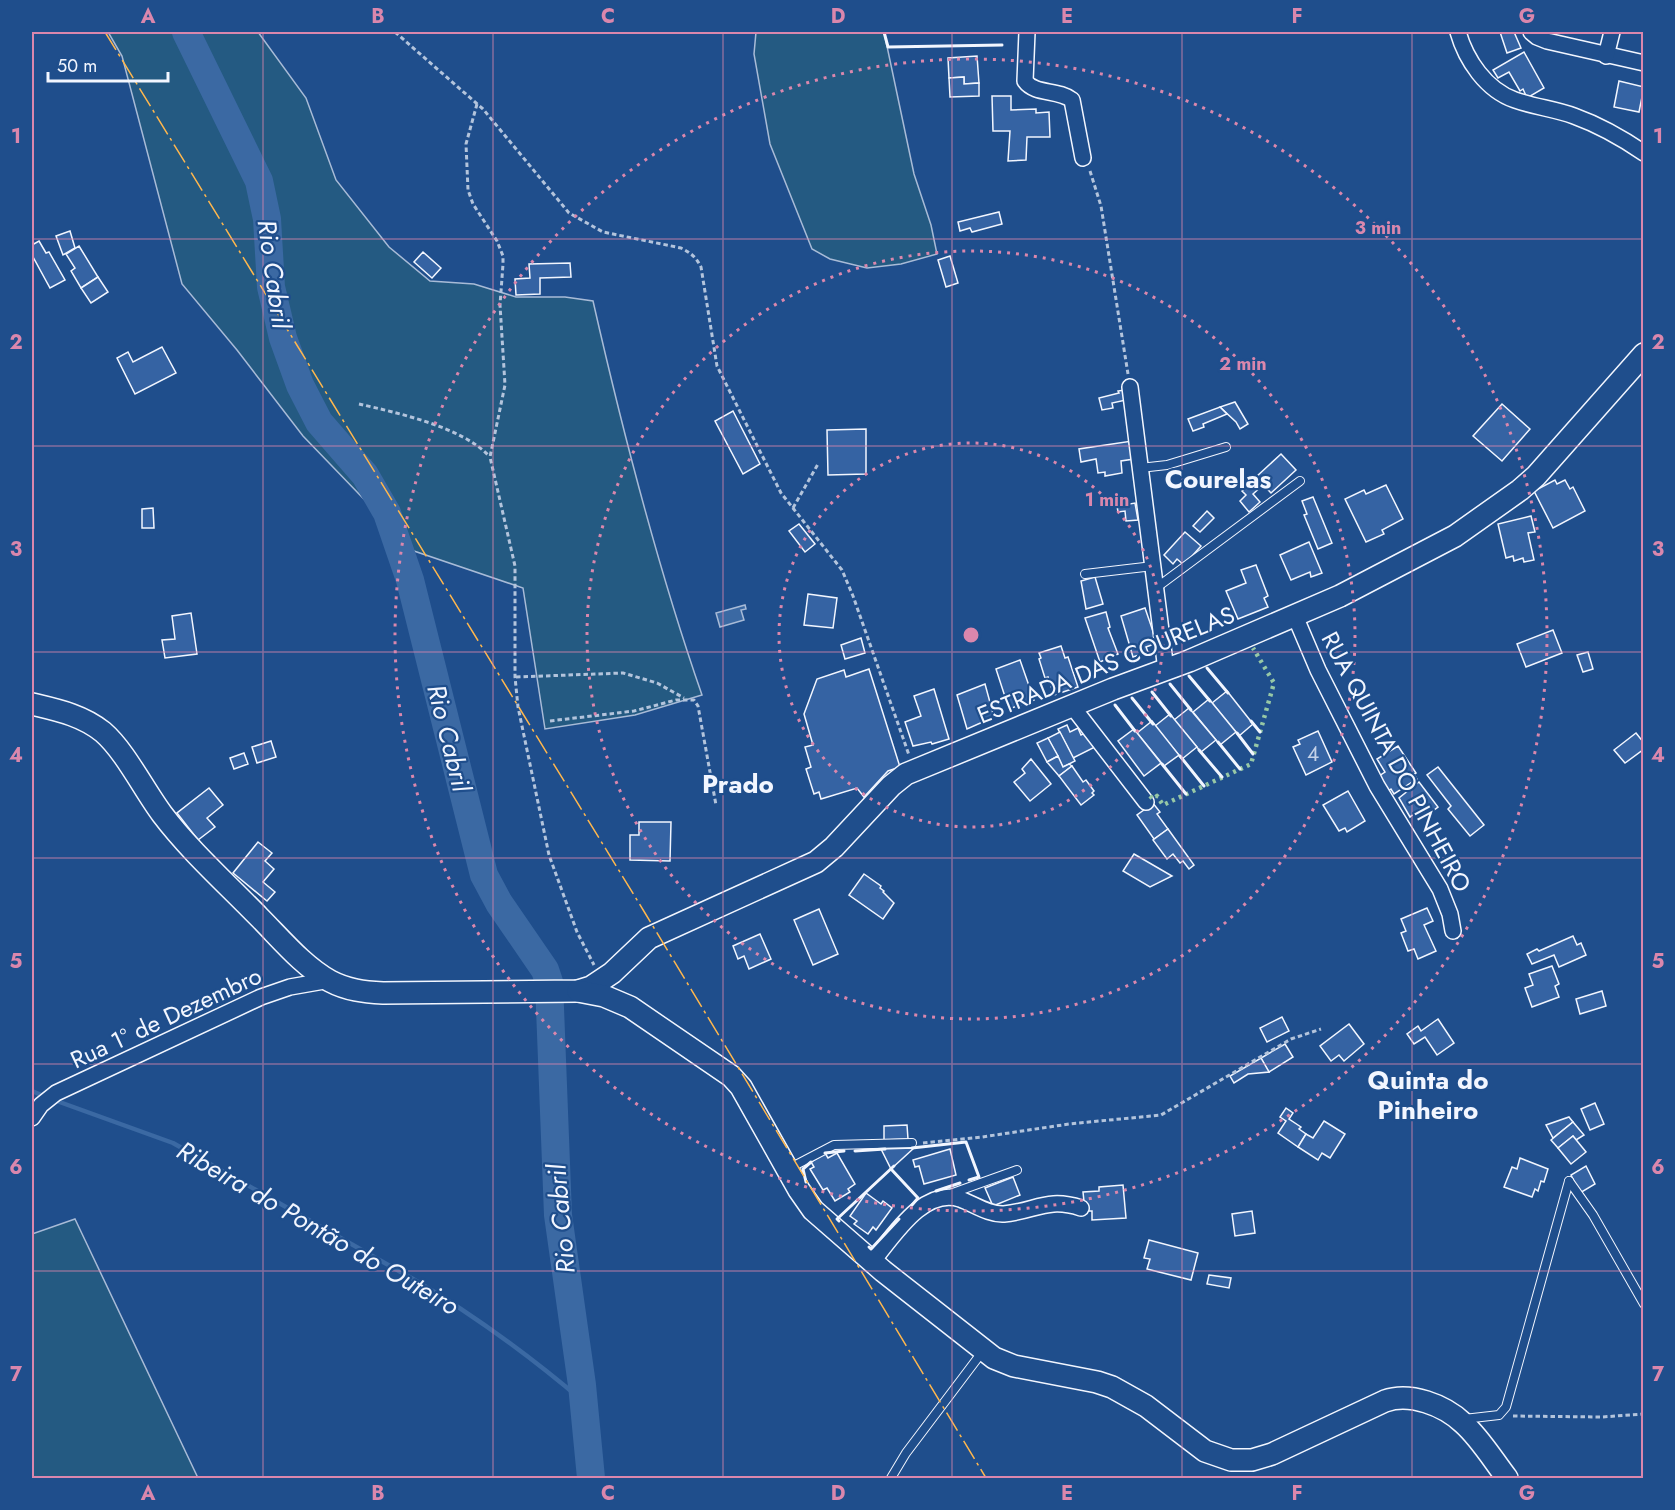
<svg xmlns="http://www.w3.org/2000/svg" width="1675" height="1510" viewBox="0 0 1675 1510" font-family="Jost,sans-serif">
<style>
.green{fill:#245a82;stroke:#a8bbd7;stroke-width:1.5}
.water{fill:#3b69a3;stroke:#a8bbd7;stroke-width:1.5}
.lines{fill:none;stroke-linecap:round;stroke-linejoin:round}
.stream{stroke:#3b69a3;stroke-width:4.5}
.river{stroke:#3b69a3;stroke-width:28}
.building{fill:#3563a3;stroke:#f2f6ff;stroke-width:1.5}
.lane-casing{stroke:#f2f6ff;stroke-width:10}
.street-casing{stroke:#f2f6ff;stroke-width:18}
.secondary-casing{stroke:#f2f6ff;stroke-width:24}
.path{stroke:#b3c4dc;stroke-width:3;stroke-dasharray:4.5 3;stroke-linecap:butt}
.lane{stroke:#1f4e8c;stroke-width:8}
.street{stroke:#1f4e8c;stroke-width:15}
.secondary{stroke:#1f4e8c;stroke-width:21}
.hedge{stroke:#97c8a6;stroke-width:4.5;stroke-dasharray:3 4.5;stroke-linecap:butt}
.wall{stroke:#f2f6ff;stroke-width:3}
.power{stroke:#ffb74d;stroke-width:1.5;stroke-dasharray:21 4.5 3 4.5;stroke-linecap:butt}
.grid{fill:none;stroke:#da87ad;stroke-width:1.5;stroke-opacity:0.55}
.ring{fill:none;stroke:#da87ad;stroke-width:3;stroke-dasharray:3 6}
.labels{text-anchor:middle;stroke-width:4.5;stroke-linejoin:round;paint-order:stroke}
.number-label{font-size:21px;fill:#c3d1e8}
.street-label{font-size:24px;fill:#f2f6ff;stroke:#1f4e8c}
.water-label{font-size:26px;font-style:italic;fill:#f2f6ff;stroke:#1f4e8c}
.neighbourhood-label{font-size:26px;font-weight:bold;fill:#f2f6ff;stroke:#1f4e8c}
.centre{fill:#da87ad;stroke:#1f4e8c;stroke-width:3}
.ring-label{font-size:18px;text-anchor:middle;font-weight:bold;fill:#da87ad;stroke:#1f4e8c;stroke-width:4.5;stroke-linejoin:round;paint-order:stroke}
.neatline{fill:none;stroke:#da87ad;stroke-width:2}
.grid-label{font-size:20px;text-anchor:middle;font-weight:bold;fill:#da87ad}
</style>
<rect width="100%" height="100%" fill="#1f4e8c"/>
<g class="green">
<path d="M108,32H258L306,98L336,180L389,247L430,281L474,284L516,297H565L593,301C623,433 657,566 702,695L635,715L545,729L523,588L414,551L303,436L237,350L182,284L122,56Z"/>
<polygon points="756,32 884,32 914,174 931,225 937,254 901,264 867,268 830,259 812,249 770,144 754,54"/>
<polygon points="75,1219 198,1478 32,1478 32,1234"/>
</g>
<polygon class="water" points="745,605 746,609 741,610 744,620 720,627 716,613"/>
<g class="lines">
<g class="stream">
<polyline points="32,1091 46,1097"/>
<path d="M54,1100L173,1143L413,1279C474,1315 530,1356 584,1402"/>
</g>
<polyline class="river" points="186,32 259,181 267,219 271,287 283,338 300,385 319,422 365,475 387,513 410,580 484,875 499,903 545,970 549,982 558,1215 582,1385 591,1478"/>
</g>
<g class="building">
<polygon points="1500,32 1514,32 1521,48 1507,53"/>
<polygon points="1524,52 1544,88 1527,98 1523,89 1520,91 1509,72 1498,78 1493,70"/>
<polygon points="977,56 979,83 964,84 964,77 949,78 948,58"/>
<polygon points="964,77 964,84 979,83 979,96 950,97 949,78"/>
<polygon points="1619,81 1644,87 1639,112 1614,107"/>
<polygon points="992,96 1011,96 1011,110 1036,109 1036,113 1049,112 1050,137 1027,137 1026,160 1008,161 1010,131 993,131"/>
<polygon points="999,212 1002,224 972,232 970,228 960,231 958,222"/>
<polygon points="70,231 75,248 63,255 56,236"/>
<polygon points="39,241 46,253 49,252 65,280 50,288 32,255 32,245"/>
<polygon points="79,246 98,277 81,288 71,271 75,268 66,254"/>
<polygon points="423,252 441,268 432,278 414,262"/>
<polygon points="950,256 958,283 946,287 938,260"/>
<polygon points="570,263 571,277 540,278 540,294 516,295 515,279 530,278 529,264"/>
<polygon points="98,277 108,292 91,303 81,288"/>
<polygon points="162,347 176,373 135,394 117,358 128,352 133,362"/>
<polygon points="1124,390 1126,400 1112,403 1113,408 1102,410 1099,398 1119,393 1118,391"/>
<polygon points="1235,402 1248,424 1240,429 1236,422 1220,407"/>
<polygon points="1502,404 1530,429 1502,461 1473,436"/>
<polygon points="1220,407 1227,414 1203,424 1204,427 1193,431 1188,419"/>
<polygon points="733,411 760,464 743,474 715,421"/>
<polygon points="866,429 866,474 828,475 827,430"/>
<polygon points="1132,441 1134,459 1121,461 1122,473 1105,476 1105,472 1098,473 1096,459 1081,462 1079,449"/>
<polygon points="1281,454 1296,470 1271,493 1256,477"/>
<polygon points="1257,478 1263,485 1253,494 1260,502 1249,512 1240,501 1246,495 1242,491"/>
<polygon points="1555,480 1557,484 1565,480 1570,489 1573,487 1585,511 1553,528 1534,491"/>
<polygon points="1386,485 1403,519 1382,530 1384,534 1366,542 1345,499 1364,490 1366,494"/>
<polygon points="1313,497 1332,543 1318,549 1304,515 1307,514 1302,501"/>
<polygon points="1135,503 1138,520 1126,521 1125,511 1118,512 1117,506"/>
<polygon points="153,508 154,528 142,528 142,509"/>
<polygon points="1207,511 1214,518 1200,532 1193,526"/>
<polygon points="1531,516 1535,532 1528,533 1534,560 1524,562 1523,558 1514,561 1513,556 1506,558 1498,524"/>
<polygon points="799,524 815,544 805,552 789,531"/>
<polygon points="1185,532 1201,546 1184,565 1177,559 1173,564 1164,555"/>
<polygon points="1309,542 1322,573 1311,577 1310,572 1291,580 1280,555"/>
<polygon points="1256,565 1268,596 1264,598 1268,607 1238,619 1226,591 1246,583 1241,570"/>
<polygon points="1095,577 1103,604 1086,609 1081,581"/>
<polygon points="808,594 837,598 833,628 804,625"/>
<polygon points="1145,608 1157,643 1146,647 1148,652 1133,657 1121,616"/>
<polygon points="1106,612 1110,627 1108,628 1118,654 1100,662 1085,618"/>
<polygon points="191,613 197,654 165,658 162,640 175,639 172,616"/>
<polygon points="1553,630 1562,653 1526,667 1517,644"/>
<polygon points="861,638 865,653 845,659 841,645"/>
<polygon points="1061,646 1065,658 1068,657 1078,687 1054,695 1048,677 1045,678 1039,659 1041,658 1039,653"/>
<polygon points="1588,652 1593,669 1583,672 1577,655"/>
<polygon points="1020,660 1034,700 1009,709 996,669"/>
<polygon points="869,669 900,767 888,771 864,797 857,788 821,799 819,792 814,794 806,769 811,767 805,747 813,745 804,714 817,679 844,670 846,677"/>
<polygon points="985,684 994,717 967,729 957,695"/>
<polygon points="934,689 949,739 932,744 931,742 913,746 905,722 921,716 914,696"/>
<polygon points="1227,691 1253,724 1239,736 1212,703"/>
<polygon points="1209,699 1236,732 1220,745 1193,712"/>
<polygon points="1189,708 1216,740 1201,752 1174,720"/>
<polygon points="1170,714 1197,747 1182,759 1155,726"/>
<polygon points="1152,721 1179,755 1164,766 1137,733"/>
<polygon points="1067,725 1070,732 1078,728 1081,735 1087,732 1095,747 1073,758 1058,729"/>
<polygon points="1134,729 1161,763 1144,776 1118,741"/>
<polygon points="1318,731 1332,762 1306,775 1293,747 1300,744 1298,740"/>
<polygon points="1060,732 1075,761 1063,767 1048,738"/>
<polygon points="1636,733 1644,743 1644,749 1625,763 1614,750"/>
<polygon points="1048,738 1058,756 1047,762 1037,743"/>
<polygon points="271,741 276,757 257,763 252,747"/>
<polygon points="1398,746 1416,773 1414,774 1417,779 1394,794 1391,789 1388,791 1379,776 1385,772 1377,759"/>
<polygon points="244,753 248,764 234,769 230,758"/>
<polygon points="1058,756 1063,767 1069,764 1072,766 1059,776 1047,762"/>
<polygon points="1031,759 1051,784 1030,801 1014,782 1025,773 1022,769"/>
<polygon points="1072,766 1083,782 1086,780 1094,791 1092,793 1094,795 1081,805 1059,776"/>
<polygon points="1438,767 1484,825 1470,836 1448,809 1451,806 1427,775"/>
<polygon points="1419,782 1438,807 1426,816 1421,808 1410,817 1399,798"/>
<polygon points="209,788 223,805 207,818 215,827 198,840 177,813"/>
<polygon points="1348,791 1365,821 1347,832 1345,828 1339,831 1323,805"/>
<polygon points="1152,802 1160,812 1157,814 1168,829 1154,839 1137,815 1148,807"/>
<polygon points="639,822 671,822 670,861 630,860 630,835 639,835"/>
<polygon points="1168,829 1194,865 1189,869 1183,861 1180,863 1173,854 1167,859 1153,840"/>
<polygon points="258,842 272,853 265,861 274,869 263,882 275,892 267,901 233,873"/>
<polygon points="1134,854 1172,876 1150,887 1123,871"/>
<polygon points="864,874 881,886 880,888 884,891 883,892 894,903 883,919 849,895"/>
<polygon points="1427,908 1433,921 1424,925 1436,951 1418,959 1414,949 1408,951 1401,933 1406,931 1401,919"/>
<polygon points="819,909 838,954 813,965 794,920"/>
<polygon points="760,934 771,959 749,969 744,956 738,959 733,946"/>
<polygon points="1573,936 1577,945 1581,943 1586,955 1559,967 1554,955 1532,964 1527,954 1537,949 1539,951"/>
<polygon points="1552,966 1559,984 1555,986 1559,997 1532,1007 1525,988 1533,985 1529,974"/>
<polygon points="1602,991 1606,1006 1580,1014 1576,999"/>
<polygon points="1282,1017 1289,1031 1267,1042 1260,1028"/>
<polygon points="1438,1019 1454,1043 1437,1055 1425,1037 1414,1044 1407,1034 1418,1026 1421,1031"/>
<polygon points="1349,1024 1364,1044 1344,1061 1339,1055 1331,1061 1320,1046"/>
<polygon points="1285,1044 1293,1057 1269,1072 1261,1058"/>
<polygon points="1261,1058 1269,1072 1248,1074 1234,1083 1230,1076"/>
<polygon points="1595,1103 1604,1124 1590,1130 1581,1109"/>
<polygon points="1286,1108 1293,1113 1289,1119 1301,1127 1299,1129 1306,1134 1298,1147 1278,1133 1286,1121 1280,1117"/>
<polygon points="1569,1117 1573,1122 1553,1138 1546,1125"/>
<polygon points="1324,1121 1345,1134 1330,1158 1322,1153 1318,1160 1298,1147 1306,1134 1313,1138"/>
<polygon points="1573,1122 1584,1135 1576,1140 1573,1136 1558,1148 1551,1140"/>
<polygon points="907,1125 908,1139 884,1140 884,1126"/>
<polygon points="1573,1136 1586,1152 1571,1164 1558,1148"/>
<polygon points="914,1148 891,1169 881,1149"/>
<polygon points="950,1149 956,1175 924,1184 919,1166 915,1167 913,1160"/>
<polygon points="825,1153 828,1158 837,1153 855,1184 848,1189 850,1192 835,1201 827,1188 823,1190 810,1169 814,1167 811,1162"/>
<polygon points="1520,1158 1548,1169 1544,1182 1541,1181 1538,1191 1535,1189 1532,1197 1504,1187 1512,1167 1517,1169"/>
<polygon points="1586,1166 1595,1184 1580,1193 1571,1175"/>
<polygon points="1013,1177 1020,1195 993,1206 985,1188"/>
<polygon points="1123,1185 1126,1218 1092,1220 1092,1211 1085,1211 1083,1192 1099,1191 1099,1187"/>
<polygon points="866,1193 881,1204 883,1201 892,1208 876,1230 873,1227 868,1234 854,1224 857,1221 850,1216"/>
<polygon points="1252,1211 1255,1233 1235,1236 1232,1214"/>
<polygon points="1149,1240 1198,1253 1191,1280 1147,1269 1150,1259 1144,1258"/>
<polygon points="1209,1275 1231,1278 1229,1288 1207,1284"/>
</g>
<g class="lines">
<g class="lane-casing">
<g id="lane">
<polyline points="1140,468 1167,465 1226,447"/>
<polyline points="1085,574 1153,566"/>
<polyline points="1156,588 1300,481"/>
<polyline points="790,1168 834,1145 912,1143"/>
<polyline points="1569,1181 1593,1215 1644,1304"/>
<polyline points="950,1194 1017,1170"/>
<polyline points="1464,1419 1499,1415 1506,1407 1569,1181"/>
<polyline points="891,1478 906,1453 983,1351"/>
</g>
</g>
<g class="street-casing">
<g id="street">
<path d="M1027,32L1025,81C1035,95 1058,89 1072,100L1083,158"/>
<path d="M1458,32C1466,60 1486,90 1515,100C1535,107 1555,109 1574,116C1599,125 1622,138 1644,153"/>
<polyline points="1531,32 1537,37 1547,41 1644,63"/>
<polyline points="1606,56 1612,32"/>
<polyline points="1130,387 1166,670"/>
<polyline points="1295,616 1318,670 1377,786 1440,889 1450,914 1453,931"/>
<polyline points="1072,706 1146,802"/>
<polyline points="32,1118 41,1105 56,1093 261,997 290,987 330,980"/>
<path d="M872,1262C893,1237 923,1187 960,1199C974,1204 989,1215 1004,1214C1036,1211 1047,1197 1081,1208"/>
</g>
</g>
<g class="secondary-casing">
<g id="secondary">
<path d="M32,704C57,710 82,715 103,732C125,751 144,790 162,814C190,851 226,883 259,917C281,939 303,966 330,981C347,990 364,992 383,993L578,991L591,987L612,973L649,938L816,862L834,847L891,786L906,774L1113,689L1189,661L1340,596L1455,536L1520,490L1536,476L1644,354"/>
<path d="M578,991L604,996L630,1007L731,1076L741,1087L799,1190L813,1210L883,1271L994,1358L1014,1366L1097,1382L1112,1387L1146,1406L1205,1451L1231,1460H1252L1272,1454L1385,1401C1410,1392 1444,1405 1463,1423C1480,1438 1493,1460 1507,1478"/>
</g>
</g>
<g class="path">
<path d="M395,32L483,109L569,213L603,232L681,248C691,253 696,257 701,267L717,366L781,493L842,570L853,596L909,755"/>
<polyline points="477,104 466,144 468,190 473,204 497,241 503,256 503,264 500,305 505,385 490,457 515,566 515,677 518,707 549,855 577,932 594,965"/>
<polyline points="1090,171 1101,206 1128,374"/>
<path d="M359,404C398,413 462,427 489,456"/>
<polyline points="793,508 818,464"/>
<polyline points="516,677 623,673 657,683 684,698"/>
<polyline points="550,721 634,711 676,700 694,700 698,706 716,805"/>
<polyline points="923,1143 982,1137 1069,1124 1161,1115 1291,1039 1321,1029"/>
<polyline points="1513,1416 1602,1417 1644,1414"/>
</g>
<use href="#lane" class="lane"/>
<use href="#street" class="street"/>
<use href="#secondary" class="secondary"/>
<polyline class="hedge" points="1150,796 1153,799 1157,796 1163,805 1251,764 1274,683 1253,648"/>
<g class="wall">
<polyline points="884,32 888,47 1002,45"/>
<polyline points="1207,668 1228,693"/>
<polyline points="1189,676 1210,701"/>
<polyline points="1170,684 1191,710"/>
<polyline points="1152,692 1171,716"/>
<polyline points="1132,698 1153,724"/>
<polyline points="1115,705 1135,731"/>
<polyline points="1251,721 1260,732"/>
<polyline points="1237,733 1253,754"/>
<polyline points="1218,742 1240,769"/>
<polyline points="1199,750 1222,777"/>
<polyline points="1180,756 1204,786"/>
<polyline points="1162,764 1186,794"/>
<polyline points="912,1148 966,1142 979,1177 969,1180"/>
<polyline points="855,1151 885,1149"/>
<polyline points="825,1153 844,1151"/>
<polyline points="891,1169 918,1198 912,1205"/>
<polyline points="806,1182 803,1169 811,1162"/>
<polyline points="936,1191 960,1183"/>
<polyline points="839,1221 837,1219 894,1166"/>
<polyline points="869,1247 871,1249 899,1219"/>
</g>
<polyline class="power" points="105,32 645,913 986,1478"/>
</g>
<path class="grid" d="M263,32V1478M493,32V1478M723,32V1478M952,32V1478M1182,32V1478M1412,32V1478M32,239H1644M32,446H1644M32,652H1644M32,858H1644M32,1064H1644M32,1271H1644"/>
<g class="ring">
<circle cx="971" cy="635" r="192"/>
<circle cx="971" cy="635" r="384"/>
<circle cx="971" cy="635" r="576"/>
</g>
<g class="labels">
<g class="number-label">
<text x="1313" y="761">4</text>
</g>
<g class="street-label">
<text transform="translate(1106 665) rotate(-22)" y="8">ESTRADA DAS COURELAS</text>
<text transform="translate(1396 762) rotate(62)" y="8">RUA QUINTA DO PINHEIRO</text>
<text transform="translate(166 1018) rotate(-25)" y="8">Rua 1º de Dezembro</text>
</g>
<g class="water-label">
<text transform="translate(274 274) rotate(82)" y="9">Rio Cabril</text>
<text transform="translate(449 738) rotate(76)" y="9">Rio Cabril</text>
<text transform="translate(561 1219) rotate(-95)" y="9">Rio Cabril</text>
<text transform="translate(318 1228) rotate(30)" y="9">Ribeira do Pontão do Outeiro</text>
</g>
<g class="neighbourhood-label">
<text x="1218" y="488">Courelas</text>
<text x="738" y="793">Prado</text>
<text x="1428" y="1089">Quinta do<tspan x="1428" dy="30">Pinheiro</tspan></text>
</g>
</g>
<circle cx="971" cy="635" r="9" class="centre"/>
<g class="ring-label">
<text x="1378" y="234">3 min</text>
<text x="1243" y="370">2 min</text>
<text x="1107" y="506">1 min</text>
</g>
<rect width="1675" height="1510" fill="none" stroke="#1f4e8c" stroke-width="66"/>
<path d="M48 72v9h120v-9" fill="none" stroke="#f2f6ff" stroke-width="3"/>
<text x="57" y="72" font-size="18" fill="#f2f6ff" stroke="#1f4e8c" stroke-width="4.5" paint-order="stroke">50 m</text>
<rect x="33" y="33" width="1609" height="1444" class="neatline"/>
<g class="grid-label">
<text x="148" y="23">A</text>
<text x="378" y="23">B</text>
<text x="608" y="23">C</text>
<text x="838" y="23">D</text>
<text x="1067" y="23">E</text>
<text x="1297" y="23">F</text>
<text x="1527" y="23">G</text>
<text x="16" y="143">1</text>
<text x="1658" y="143">1</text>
<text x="16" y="349">2</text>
<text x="1658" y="349">2</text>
<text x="16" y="556">3</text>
<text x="1658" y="556">3</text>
<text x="16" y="762">4</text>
<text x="1658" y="762">4</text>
<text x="16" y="968">5</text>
<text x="1658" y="968">5</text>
<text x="16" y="1174">6</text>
<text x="1658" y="1174">6</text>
<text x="16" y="1381">7</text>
<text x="1658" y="1381">7</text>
<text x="148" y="1500">A</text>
<text x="378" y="1500">B</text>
<text x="608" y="1500">C</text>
<text x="838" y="1500">D</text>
<text x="1067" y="1500">E</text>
<text x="1297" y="1500">F</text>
<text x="1527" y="1500">G</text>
</g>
</svg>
